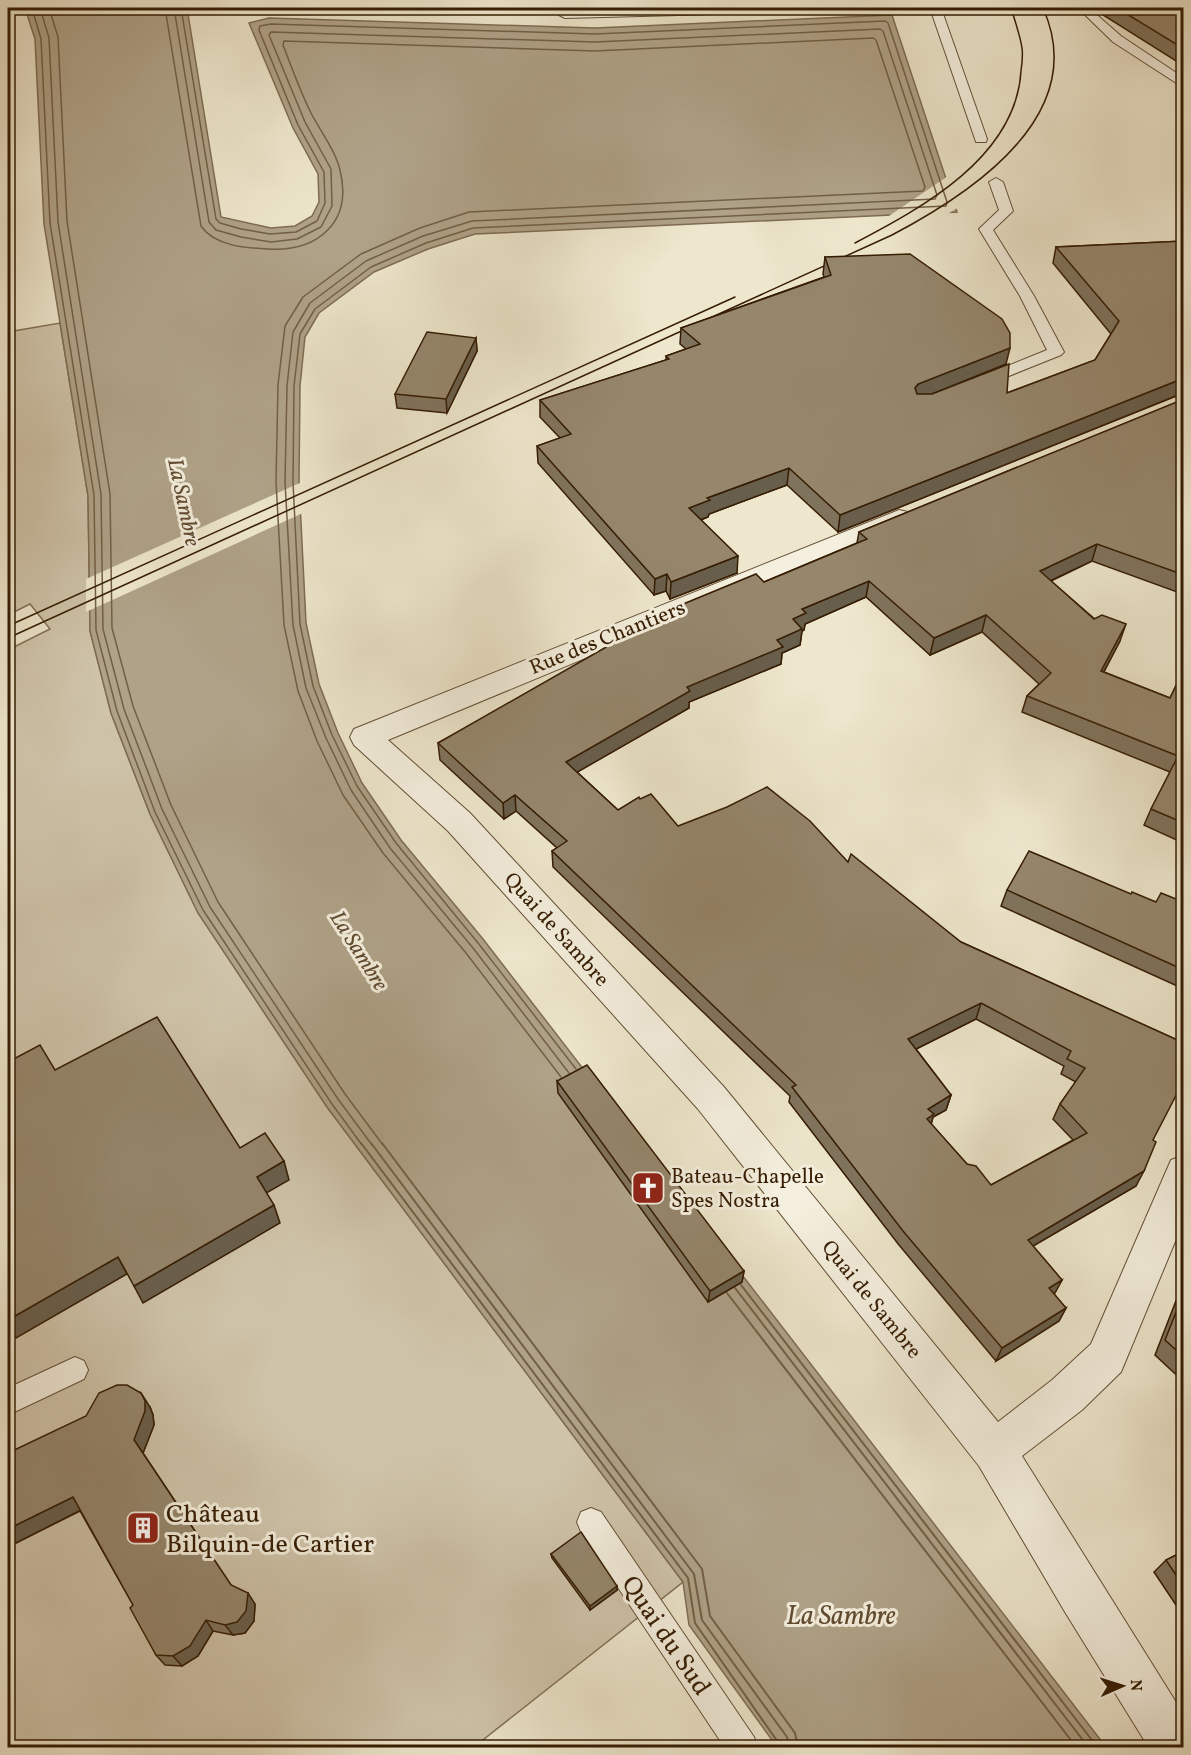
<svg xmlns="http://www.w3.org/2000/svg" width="1191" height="1755" viewBox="0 0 1191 1755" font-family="Vollkorn,serif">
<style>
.green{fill:#cfc4aa;stroke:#827056;stroke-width:1.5}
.water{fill:#afa288;stroke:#7e6c52;stroke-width:1.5}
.pier{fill:#eee7cd}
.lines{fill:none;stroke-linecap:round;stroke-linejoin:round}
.shore-far1{stroke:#725f45;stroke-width:1.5}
.shore{stroke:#725f45;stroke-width:2}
.service-casing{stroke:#634f35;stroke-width:2}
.minor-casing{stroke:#634f35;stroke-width:2}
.service{fill:#f4efde;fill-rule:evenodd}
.minor{fill:#f4efde;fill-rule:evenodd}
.tram{stroke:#351c02;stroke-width:1.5}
.wall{fill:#80735d;stroke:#351c02;stroke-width:1.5;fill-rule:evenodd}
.shaded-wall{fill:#685e4c;stroke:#351c02;stroke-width:1.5}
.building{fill:#95866c;stroke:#351c02;stroke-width:1.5;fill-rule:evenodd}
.labels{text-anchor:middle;stroke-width:6;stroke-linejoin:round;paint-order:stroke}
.street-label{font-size:21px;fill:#351c02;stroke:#f4efde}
.poi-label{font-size:21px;fill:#351c02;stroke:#f4efde;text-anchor:start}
.water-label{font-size:22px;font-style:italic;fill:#604b31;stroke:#f4efde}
.near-poi-label{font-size:26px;fill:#351c02;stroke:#f4efde;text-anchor:start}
.near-street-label{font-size:26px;fill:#351c02;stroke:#f4efde}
.near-water-label{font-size:27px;font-style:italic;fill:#604b31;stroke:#f4efde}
</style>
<rect width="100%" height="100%" fill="#eee7cd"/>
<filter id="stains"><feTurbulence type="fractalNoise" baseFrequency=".00333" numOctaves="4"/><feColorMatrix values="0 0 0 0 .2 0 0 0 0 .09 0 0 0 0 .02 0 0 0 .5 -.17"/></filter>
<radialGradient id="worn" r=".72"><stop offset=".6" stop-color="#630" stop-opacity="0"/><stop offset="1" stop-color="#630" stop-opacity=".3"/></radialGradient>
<polygon class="green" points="60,323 88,496 90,631 111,713 150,814 198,913 327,1107 683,1582 474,1747 8,1747 8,650 50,629 30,604 8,615 8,332"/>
<polygon class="water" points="25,8 187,8 221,217 271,228 295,226 312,216 319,202 318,174 293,128 249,23 269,18 595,28 892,15 957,212 475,234 428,249 374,272 319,313 305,337 300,386 299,482 306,623 319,684 338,733 362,783 401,840 483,939 1106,1747 777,1747 689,1625 683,1582 327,1107 198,913 150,814 111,713 90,631 88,496 44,224 35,39"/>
<g class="pier">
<polygon points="948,176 959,207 946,215 886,218"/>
<polygon points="302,482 303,513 86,612 86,579"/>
</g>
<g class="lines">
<g class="shore-far1">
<polyline points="32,8 41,39 50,223 94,495 96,630 117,711 155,812 203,910 332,1104 362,1145"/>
<polyline points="40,8 49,38 58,222 101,494 103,629 124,709 162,809 210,907 338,1099 372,1145"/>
<polyline points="49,8 58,37 67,221 110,494 112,628 133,706 171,805 218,902 345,1094 383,1145"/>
<path d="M165,8L201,226C215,246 245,248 268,249C317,252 353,223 340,170C335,150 321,132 311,113C300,91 292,68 283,45L284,41L595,51L873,38L876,40L925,187L923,191L469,212L420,228L361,254L303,297L285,326L278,385L276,482L284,625L298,691L317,741L343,795L383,853L466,953L561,1077"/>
<polyline points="174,8 209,222 216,230 241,237 271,242 297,239 321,227 332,206 331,169 305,122 269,35 271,32 595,42 880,29 883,31 937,195 935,199 472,221 423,236 366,261 310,303 293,332 287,386 285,482 293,625 306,688 326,738 351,790 390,848 473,948 569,1073"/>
<polyline points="181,8 216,219 220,223 241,229 270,234 296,232 317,221 325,203 324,172 298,125 259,30 260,26 271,24 595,34 885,21 888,23 947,202 946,206 473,228 426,243 371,267 315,309 300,334 294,386 293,482 300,624 313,686 332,735 357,786 396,843 478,943 576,1069"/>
</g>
<g class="shore">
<polyline points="361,1143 688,1578 695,1623 782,1748"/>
<polyline points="371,1143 694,1574 702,1620 787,1737 789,1748"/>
<polyline points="382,1143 702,1569 710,1616 795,1733 798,1748"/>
<polyline points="741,1285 1098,1748"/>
<polyline points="735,1288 1089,1748"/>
<polyline points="727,1293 1077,1748"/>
</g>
<g class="service-casing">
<g id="service">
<polygon points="719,8 838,8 832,11 565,18 559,15 565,12"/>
<polygon points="930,8 941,8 987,139 986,142 976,142 975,139"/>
<polygon points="1078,8 1089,8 1121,36 1184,78 1184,88 1113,42"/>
<polygon points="996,178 1003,182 1013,211 993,230 1034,296 1064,352 1061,355 984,386 978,384 976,381 978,378 1047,350 1020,296 979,229 999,210 989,182"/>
<polygon points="75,1357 84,1361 88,1370 84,1379 8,1415 8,1388"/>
<polygon points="591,1508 601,1512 754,1737 758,1748 725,1748 581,1532 577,1522 581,1512"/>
</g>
</g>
<g class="minor-casing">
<polygon id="minor" points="899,510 908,512 912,518 908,524 388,740 470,813 724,1087 998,1422 1052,1380 1091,1344 1171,1160 1184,1155 1184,1220 1121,1372 1082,1410 1022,1456 1184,1715 1184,1748 1149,1748 1065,1612 979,1466 698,1109 448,831 354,745 350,737 354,729"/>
</g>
<use href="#service" class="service"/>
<use href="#minor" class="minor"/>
<g class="tram">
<path d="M855,243C922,208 1016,157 1021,71C1022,64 1023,55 1022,48C1020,35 1015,21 1011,8"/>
<polyline points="8,626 735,297"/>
<path d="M8,638L892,235C972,193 1091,115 1043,8"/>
</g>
</g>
<g class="wall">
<polygon points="1092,8 1184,8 1184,66"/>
<polygon points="1184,241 1184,393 838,532 787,485 709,514 708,517 701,520 737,573 670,599 666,591 654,595 538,463 537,446 560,438 540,417 540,400 666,360 666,356 686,349 680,344 681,328 824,277 823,274 825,257 1006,364 931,394 1007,393 1095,360 1111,334 1053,263 1056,247"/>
<polygon points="476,338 477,351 447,413 397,408 395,394"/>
<path d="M1184,399V585L1177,592L1092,561L1051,581L1120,641L1104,672L1170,698L1184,669V848L1177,845L1179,841L1144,825L1151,809L1170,772L1022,712L1027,696L1039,684L982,632L930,655L866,597L805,624L804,630L802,631L800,645L782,653L781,664L689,702V708L577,772L618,810L678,826L848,862L961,942L1184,1043L1153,1140L1136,1186L1033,1246L1062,1280L1054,1294L1066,1308L1059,1321L996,1361L899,1245L789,1102L790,1096L553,867L552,851L557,848L516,811L504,819L440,760L438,743L663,622L664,614L764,582L857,543L859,532ZM976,1019L1064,1066L1061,1074L1076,1082L1060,1104L1053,1119L1073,1140L991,1185L967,1164L931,1124L933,1117L946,1110L951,1095L916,1049Z"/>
<polygon points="1007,890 1131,894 1156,902 1180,901 1184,894 1184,989 1001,906"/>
<polygon points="557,1081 744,1271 742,1282 708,1302 558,1093"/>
<polygon points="1184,1280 1184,1382 1155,1355"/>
<polygon points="150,1407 153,1415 154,1425 143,1453 231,1585 255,1604 254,1621 245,1633 233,1635 213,1631 198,1656 182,1666 165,1665 156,1655 133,1605 80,1511 8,1547 8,1453"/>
<polygon points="1184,1551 1184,1617 1154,1572 1166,1560"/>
<polygon points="551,1554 617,1586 617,1590 590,1610 552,1558"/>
</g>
<g class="shaded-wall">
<polygon points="476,338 477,351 447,413 446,399"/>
<polygon points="1010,348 1006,364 915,401 915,388 918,384"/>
<polygon points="1184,378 1183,393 838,532 840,515"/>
<polygon points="789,468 787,485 709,514 708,517 688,524 689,508 707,498"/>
<polygon points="1097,544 1092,561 1035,588 1040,571"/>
<polygon points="738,556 737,573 670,599 671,582"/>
<polygon points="667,574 666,591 654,595 655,579"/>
<polygon points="1184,575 1184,585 1177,592"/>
<polygon points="869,581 866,597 805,624 804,630 802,631 800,645 782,653 781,664 689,702 689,708 567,778 566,762 687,687 777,640 793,619 802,609"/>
<polygon points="986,615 982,632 930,655 934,638"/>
<polygon points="1126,624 1120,641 1095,688 1101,671"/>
<polygon points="515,795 516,811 504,819 503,803"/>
<polygon points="981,1003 976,1019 904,1055 908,1039"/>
<polygon points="951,1095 946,1110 933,1117 930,1129 923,1134 928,1109"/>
<polygon points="284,1161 289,1180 263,1195 257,1177"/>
<polygon points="1144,1171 1136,1186 1021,1253 1028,1240"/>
<polygon points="274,1205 280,1223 143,1303 134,1286"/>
<polygon points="118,1257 127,1274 16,1338 8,1325 8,1320"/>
<polygon points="744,1271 742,1282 708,1302 710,1291"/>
<polygon points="1062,1280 1055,1293 1042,1301 1049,1288"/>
<polygon points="1066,1308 1059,1321 996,1361 1002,1348"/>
<polygon points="141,1393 150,1407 153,1415 154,1425 143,1453 134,1440"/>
<polygon points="73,1497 83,1509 8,1547 8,1529"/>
<polygon points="617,1586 617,1590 590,1610 590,1606"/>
<polygon points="248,1593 255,1604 254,1621 245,1633 233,1635 225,1625"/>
<polygon points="206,1620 213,1631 198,1656 182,1666 173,1656"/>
</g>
<g class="building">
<polygon points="1117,8 1184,8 1184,49"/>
<polygon points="1184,241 1184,378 840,515 789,468 707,498 710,500 689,508 738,556 671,582 667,574 655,579 537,446 571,434 540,400 669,359 666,356 700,344 681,328 831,275 825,257 910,254 1002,319 1010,333 1010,348 918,384 915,388 917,394 932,394 1009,364 1007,393 1095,360 1119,321 1056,247"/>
<polygon points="427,332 476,338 446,399 395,394"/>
<path d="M1184,399V575L1097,544L1040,571L1094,619L1102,615L1126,624L1101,671L1170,698L1184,669V823L1151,809L1178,756L1027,696L1051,673L986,615L934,638L869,581L802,609L806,613L793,619L802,629L777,640L783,647L687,687L690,691L566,762L618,810L639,797L640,799L651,794L678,826L727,807L767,787L810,821L848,862L851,854L961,942L1184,1043V1080L1153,1140L1156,1142L1144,1171L1028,1240L1062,1280L1049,1288L1066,1308L1002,1348L903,1231L792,1087L796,1085L552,851L567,841L515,795L503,803L438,743L615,642L669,620L664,614L676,607L756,574L764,582L867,539L859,532ZM981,1003L1071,1051L1067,1059L1085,1068L1060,1104L1087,1133L991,1185L976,1166L967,1164L927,1119L934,1114L928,1109L951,1095L908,1039Z"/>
<polygon points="1029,851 1131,894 1132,892 1156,902 1161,893 1181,901 1184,895 1184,970 1007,890"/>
<polygon points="157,1017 240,1148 265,1133 284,1161 257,1177 274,1205 134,1286 118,1257 8,1320 8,1062 40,1045 55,1070"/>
<polygon points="587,1065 744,1271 710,1291 557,1081"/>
<polygon points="1184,1292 1184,1357 1165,1340"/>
<polygon points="117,1385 127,1385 141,1393 145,1401 145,1411 134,1440 231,1585 248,1593 246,1611 237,1622 225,1625 206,1620 190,1646 173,1656 156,1655 130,1608 133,1605 73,1497 8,1529 8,1453 86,1416 99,1393"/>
<polygon points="581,1532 617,1586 590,1606 551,1554"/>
<polygon points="1184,1551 1184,1587 1166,1560"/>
</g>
<defs>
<g id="church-square" transform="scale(1.725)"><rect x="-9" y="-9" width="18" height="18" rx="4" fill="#8f2418" stroke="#f4efde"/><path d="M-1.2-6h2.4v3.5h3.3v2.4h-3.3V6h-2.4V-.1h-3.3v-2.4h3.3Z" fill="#fff"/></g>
<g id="building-square" transform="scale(1.725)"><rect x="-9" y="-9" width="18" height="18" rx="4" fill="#8f2418" stroke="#f4efde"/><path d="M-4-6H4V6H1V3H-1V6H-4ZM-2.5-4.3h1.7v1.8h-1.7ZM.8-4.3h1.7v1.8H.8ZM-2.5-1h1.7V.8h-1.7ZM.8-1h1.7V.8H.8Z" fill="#fff"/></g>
</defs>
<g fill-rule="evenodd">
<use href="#church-square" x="648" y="1188"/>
<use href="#building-square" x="143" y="1528"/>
</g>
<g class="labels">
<g class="street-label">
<text transform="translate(607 637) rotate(-22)" y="7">Rue des Chantiers</text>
<text transform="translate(557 929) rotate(48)" y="7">Quai de Sambre</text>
<text transform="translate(872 1299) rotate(51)" y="7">Quai de Sambre</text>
</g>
<g class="poi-label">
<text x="671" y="1183">Bateau-Chapelle<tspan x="671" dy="24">Spes Nostra</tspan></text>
</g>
<g class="water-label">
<text transform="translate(185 502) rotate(78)" y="8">La Sambre</text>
<text transform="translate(360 950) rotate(58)" y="8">La Sambre</text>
</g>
<g class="near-poi-label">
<text x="166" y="1522">Château<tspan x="166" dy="30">Bilquin-de Cartier</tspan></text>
</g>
<g class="near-street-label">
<text transform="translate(667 1635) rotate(56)" y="9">Quai du Sud</text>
</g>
<g class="near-water-label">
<text x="841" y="1624">La Sambre</text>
</g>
</g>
<rect width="1191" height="1755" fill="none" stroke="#eee7cd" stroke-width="30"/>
<rect x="9" y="9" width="1173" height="1737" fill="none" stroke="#351c02" stroke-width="3"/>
<rect x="15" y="15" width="1161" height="1725" fill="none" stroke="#351c02" stroke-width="1.5"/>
<g transform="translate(1122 1686) rotate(87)" stroke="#f4efde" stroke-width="4.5" paint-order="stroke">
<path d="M0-4.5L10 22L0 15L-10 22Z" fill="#351c02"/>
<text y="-9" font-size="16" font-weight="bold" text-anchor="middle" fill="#351c02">N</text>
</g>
<rect width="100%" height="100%" filter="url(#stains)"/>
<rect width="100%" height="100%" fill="url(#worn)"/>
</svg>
